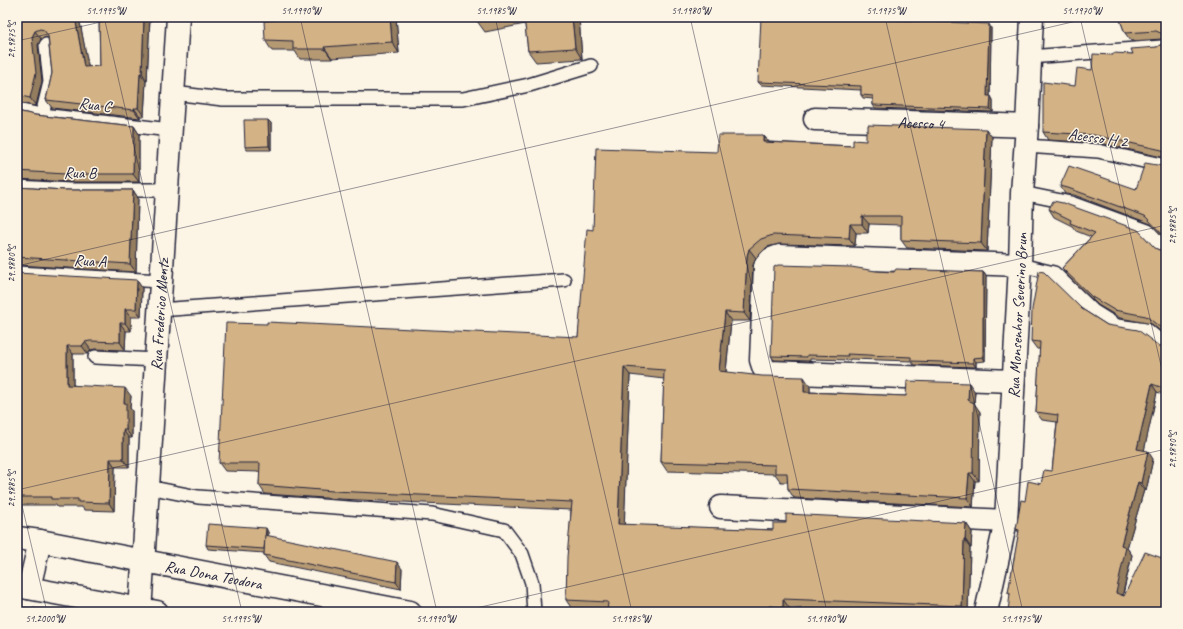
<svg xmlns="http://www.w3.org/2000/svg" width="1183" height="629" viewBox="0 0 1183 629" font-family="Caveat,sans-serif">
<style>
.lines{fill:none;stroke-linecap:round;stroke-linejoin:round}
.lane-casing{stroke:#22223b;stroke-width:16}
.street-casing{stroke:#22223b;stroke-width:25}
.secondary-casing{stroke:#22223b;stroke-width:25}
.lane{stroke:#fcf5e5;stroke-width:13}
.street{stroke:#fcf5e5;stroke-width:22}
.secondary{stroke:#fcf5e5;stroke-width:22}
.wall{fill:#b59973;stroke:#22223b}
.shaded-wall{fill:#947d5e;stroke:#22223b}
.building{fill:#d3b286;stroke:#22223b}
.ticks{fill:none;stroke:#22223b;stroke-width:1;stroke-opacity:0.45}
.labels{text-anchor:middle;stroke-width:3;stroke-linejoin:round;paint-order:stroke}
.street-label{font-size:16px;fill:#22223b;stroke:#fcf5e5}
.neatline{fill:none;stroke:#22223b;stroke-width:1.5}
.ticks-label{font-size:10px;text-anchor:middle;fill:#22223b}
</style>
<rect width="100%" height="100%" fill="#fcf5e5"/>
<filter id="ink" filterUnits="userSpaceOnUse"><feTurbulence type="fractalNoise" baseFrequency=".025" numOctaves="2"/><feDisplacementMap in="SourceGraphic" scale="8" xChannelSelector="R" yChannelSelector="G"/><feConvolveMatrix kernelMatrix="1 2 1 2 8 2 1 2 1" color-interpolation-filters="sRGB"/></filter>
<g filter="url(#ink)">
<g class="lines">
<g class="lane-casing">
<g id="lane">
<polyline points="1029,57 1162,47"/>
<polyline points="173,93 223,99 463,99 529,85 591,66"/>
<polyline points="17,110 42,115 170,130"/>
<polyline points="42,115 50,82 46,45"/>
<polyline points="1026,146 1098,151 1166,166"/>
<polyline points="17,187 70,190 167,190"/>
<polyline points="1022,193 1071,203 1148,231 1166,250"/>
<polyline points="1020,265 1054,273 1093,311 1117,326 1147,330 1166,346"/>
<polyline points="17,273 161,281"/>
<polyline points="159,310 564,280"/>
<polyline points="95,357 156,360"/>
<polyline points="148,487 198,497 432,514 504,530 522,554 532,583 534,612"/>
</g>
</g>
<g class="street-casing">
<g id="street">
<path id="s1" d="M815,119L1027,126"/>
<polyline points="1013,381 769,372 764,369 761,360 765,266 771,259 779,256 1020,265"/>
<polyline points="721,507 1006,521"/>
<path id="s2" d="M986,612L1006,521L1020,265L1022,193L1027,126L1032,17"/>
</g>
</g>
<g class="secondary-casing">
<g id="secondary">
<path id="s3" d="M17,538L40,541L410,612"/>
<polyline points="17,586 157,612"/>
<polyline points="29,588 40,541"/>
<path id="s4" d="M140,612L178,17"/>
</g>
</g>
<use href="#lane" class="lane"/>
<use href="#street" class="street"/>
<use href="#secondary" class="secondary"/>
</g>
<g class="wall">
<polygon points="17,17 79,17 88,67 100,66 99,17 150,17 147,81 146,81 144,116 140,116 140,118 52,108 46,100 52,73 48,38 46,37 41,39 38,45 42,81 36,106 17,103"/>
<polygon points="274,17 396,17 399,53 332,58 332,59 300,59 295,51 272,51 265,40 275,20"/>
<polygon points="476,17 579,17 582,59 536,62 528,51 525,24 485,32 477,21"/>
<polygon points="876,17 877,19 991,28 990,96 993,100 993,112 875,108 873,105 873,99 863,98 861,95 861,90 761,85 758,82"/>
<polygon points="1060,17 1088,17 1088,18 1061,18"/>
<polygon points="1115,17 1166,17 1166,158 1100,143 1048,140 1043,132 1075,86 1092,70 1113,55 1133,54 1157,47 1163,43 1164,40 1162,39 1131,41 1125,33 1119,17"/>
<polygon points="17,111 35,115 134,126 139,134 139,182 70,182 17,179"/>
<polygon points="271,123 271,150 247,150 245,147"/>
<polygon points="763,135 769,142 853,146 866,141 992,137 987,251 907,248 901,240 901,225 869,224 868,233 856,233 855,246 779,244 767,247 756,258 753,265 750,321 731,321 726,372 810,386 810,392 906,396 975,392 974,404 980,412 979,481 975,481 973,507 794,498 788,489 788,482 781,482 775,474 667,471 661,462 664,379 630,375 624,525 773,530 966,523 972,532 971,548 970,548 968,612 893,612 789,608 789,612 607,612 607,611 572,609 566,600 571,510 339,499 265,494 259,485 260,472 225,471 219,463 578,337 593,230 717,152"/>
<polygon points="1166,162 1166,240 1151,224 1074,195 1065,194 1060,186 1136,189"/>
<polygon points="17,187 64,190 133,190 138,198 136,272 17,265"/>
<polygon points="1049,209 1155,248 1159,250 1163,250 1166,247 1166,336 1152,324 1120,318 1098,305 1068,276 1062,268 1091,237 1076,231 1072,226 1054,217"/>
<polygon points="876,271 983,272 986,276 985,361 976,362 976,367 914,365 911,361 850,359 850,360 810,359 810,361 774,360 771,356"/>
<polygon points="17,273 142,288 141,317 131,317 131,331 126,331 125,350 95,349 91,350 88,354 73,354 73,385 131,396 130,408 132,411 132,438 129,438 129,467 115,467 114,511 84,510 82,507 57,507 56,505 17,505"/>
<polygon points="1082,309 1107,325 1159,346 1163,346 1166,344 1166,395 1157,392 1144,450 1153,459 1146,491 1144,490 1127,548 1132,555 1123,595 1166,612 1010,595 1008,593 1019,533 1016,529 1025,501 1041,484 1052,471 1057,422 1042,420 1036,412 1040,349 1037,349 1031,341"/>
<polygon points="268,532 268,536 402,569 401,589 269,562 264,555 264,553 208,549 206,545"/>
</g>
<g class="shaded-wall">
<polygon points="75,17 79,17 90,75 84,67"/>
<polygon points="144,17 150,17 147,81 142,73"/>
<polygon points="390,17 396,17 399,53 392,42"/>
<polygon points="572,17 579,17 582,59 575,48"/>
<polygon points="989,24 991,28 990,99 987,96"/>
<polygon points="35,31 41,39 38,45 42,81 36,106 30,98 32,37"/>
<polygon points="324,47 332,58 332,59 325,49"/>
<polygon points="140,73 146,81 144,116 138,108"/>
<polygon points="991,96 993,100 993,112 990,109"/>
<polygon points="134,108 140,116 140,118 134,110"/>
<polygon points="268,120 271,123 271,150 269,146"/>
<polygon points="134,126 139,134 139,182 133,174"/>
<polygon points="986,129 992,137 987,251 981,243"/>
<polygon points="763,135 770,143 763,142"/>
<polygon points="133,190 138,198 136,272 130,264"/>
<polygon points="862,216 869,224 868,233 862,224"/>
<polygon points="850,224 856,233 855,246 849,238"/>
<polygon points="749,249 756,258 753,265 750,321 744,313 747,256"/>
<polygon points="983,272 986,276 985,361 983,357"/>
<polygon points="137,280 142,288 141,317 136,309"/>
<polygon points="125,309 131,317 131,331 125,323"/>
<polygon points="725,312 731,321 725,380 719,371"/>
<polygon points="120,323 126,331 125,350 120,342"/>
<polygon points="85,342 91,350 88,354 82,346"/>
<polygon points="67,346 73,354 73,393 67,385"/>
<polygon points="973,358 976,362 976,367 973,363"/>
<polygon points="624,367 630,375 624,533 618,524"/>
<polygon points="804,377 810,386 810,400 804,392"/>
<polygon points="969,383 975,392 974,403 980,412 979,481 973,473 968,400"/>
<polygon points="1152,384 1157,392 1143,456 1137,449"/>
<polygon points="125,388 131,396 130,408 132,411 132,438 126,430 124,403"/>
<polygon points="123,430 129,438 129,467 123,459"/>
<polygon points="1148,451 1153,459 1146,491 1141,483"/>
<polygon points="110,459 115,467 114,511 109,503"/>
<polygon points="969,473 975,481 973,507 967,498"/>
<polygon points="1138,482 1144,490 1127,548 1132,555 1121,601 1116,593 1121,545"/>
<polygon points="966,523 972,532 971,548 965,539"/>
<polygon points="266,528 268,532 268,553 266,550"/>
<polygon points="964,539 970,548 968,612 966,612 962,606"/>
<polygon points="397,562 402,569 401,589 396,582"/>
<polygon points="783,599 789,608 789,612 786,612 783,607"/>
<polygon points="769,606 774,612 769,612"/>
</g>
<g class="building">
<polygon points="17,17 75,17 84,67 100,66 99,17 144,17 142,73 140,73 138,108 134,108 134,110 46,100 52,73 48,36 44,30 40,29 35,31 32,37 36,73 30,98 17,95"/>
<polygon points="274,17 390,17 392,42 324,47 325,49 293,49 293,41 265,40 264,21 275,20"/>
<polygon points="476,17 497,17 477,21"/>
<polygon points="524,17 572,17 575,48 528,51"/>
<polygon points="761,17 876,17 876,19 989,24 987,96 991,96 990,109 873,105 873,96 861,95 861,86 758,82"/>
<polygon points="1119,17 1166,17 1166,154 1162,150 1094,135 1043,132 1043,82 1075,86 1077,68 1092,70 1093,54 1113,55 1113,53 1133,54 1131,49 1157,47 1163,43 1164,38 1163,34 1156,31 1125,33"/>
<polygon points="17,111 35,115 134,126 133,174 65,174 17,171"/>
<polygon points="244,120 268,120 269,146 245,147"/>
<polygon points="868,125 986,129 981,243 901,240 901,216 862,216 862,224 850,224 849,238 773,235 761,239 749,249 747,256 744,313 725,312 719,371 762,376 804,377 804,392 906,396 907,381 969,383 968,400 974,403 973,473 969,473 967,498 788,489 787,473 775,473 775,465 661,462 664,370 624,367 618,524 773,530 773,523 786,523 786,514 966,523 965,539 964,539 962,606 783,599 783,607 769,606 769,612 607,612 608,602 566,600 567,557 572,502 333,491 259,485 260,463 219,463 226,323 267,324 267,322 578,337 587,229 593,230 596,148 717,152 718,135 763,135 763,142 853,146 853,140 866,141 866,131 868,131"/>
<polygon points="1166,162 1166,238 1145,216 1068,188 1060,186 1069,166 1136,189 1145,163 1163,166"/>
<polygon points="17,187 64,190 133,190 130,264 17,257"/>
<polygon points="1053,201 1063,203 1138,230 1155,248 1159,250 1163,250 1166,247 1166,333 1166,332 1146,316 1114,310 1092,297 1062,268 1095,233 1070,223 1071,220 1049,209"/>
<polygon points="778,265 851,267 876,271 894,272 896,269 983,272 983,357 973,358 973,363 911,361 911,357 847,354 848,356 807,355 807,357 771,356 774,267"/>
<polygon points="1039,271 1044,272 1082,309 1107,325 1138,330 1159,346 1163,346 1166,344 1166,389 1152,384 1137,449 1148,451 1141,483 1138,482 1121,545 1126,547 1116,593 1124,596 1145,552 1162,558 1165,549 1166,549 1166,612 1008,612 1010,593 1008,593 1019,530 1016,529 1021,500 1025,501 1028,481 1041,484 1044,470 1052,471 1058,415 1036,412 1040,342 1031,341 1032,309"/>
<polygon points="17,273 137,280 136,309 125,309 125,323 120,323 120,342 90,341 85,342 82,346 67,346 67,385 125,388 124,403 126,403 126,430 123,430 123,459 110,459 109,503 78,502 78,499 51,499 51,497 17,497"/>
<polygon points="208,524 266,528 264,549 206,545"/>
<polygon points="265,535 397,562 396,582 264,555"/>
<polygon points="17,607 85,612 17,612"/>
</g>
</g>
<path class="ticks" d="M104,17L242,612M300,17L437,612M495,17L632,612M690,17L827,612M885,17L1023,612M1080,17L1166,387M17,41L123,17M17,266L1094,17M17,484L47,612M17,490L1166,225M459,612L1166,449"/>
<g class="labels">
<g class="street-label">
<text transform="translate(95 104) rotate(7)" y="6">Rua C</text>
<text dy="6" stroke="none"><textPath href="#s1" startOffset="106">Acesso 4</textPath></text>
<text transform="translate(1098 137) rotate(8)" y="6">Acesso H 2</text>
<text transform="translate(80 172) rotate(1)" y="6">Rua B</text>
<text transform="translate(90 260) rotate(3)" y="6">Rua A</text>
<text dy="6" stroke="none"><textPath href="#s4" startOffset="298">Rua Frederico Mentz</textPath></text>
<text dy="6" stroke="none"><textPath href="#s2" startOffset="299">Rua Monsenhor Severino Brun</textPath></text>
<text dy="6" stroke="none"><textPath href="#s3" startOffset="200">Rua Dona Teodora</textPath></text>
</g>
</g>
<rect width="1183" height="629" fill="none" stroke="#fcf5e5" stroke-width="44"/>
<rect x="22" y="22" width="1139" height="585" class="neatline"/>
<g class="ticks-label">
<text x="106" y="14">51.1995°W</text>
<text x="301" y="14">51.1990°W</text>
<text x="496" y="14">51.1985°W</text>
<text x="691" y="14">51.1980°W</text>
<text x="886" y="14">51.1975°W</text>
<text x="1082" y="14">51.1970°W</text>
<text transform="translate(11 40) rotate(-90)" y="4">29.9875°S</text>
<text transform="translate(1172 226) rotate(-90)" y="4">29.9885°S</text>
<text transform="translate(11 264) rotate(-90)" y="4">29.9880°S</text>
<text transform="translate(1172 450) rotate(-90)" y="4">29.9890°S</text>
<text transform="translate(11 489) rotate(-90)" y="4">29.9885°S</text>
<text x="45" y="622">51.2000°W</text>
<text x="241" y="622">51.1995°W</text>
<text x="436" y="622">51.1990°W</text>
<text x="631" y="622">51.1985°W</text>
<text x="826" y="622">51.1980°W</text>
<text x="1021" y="622">51.1975°W</text>
</g>
</svg>
